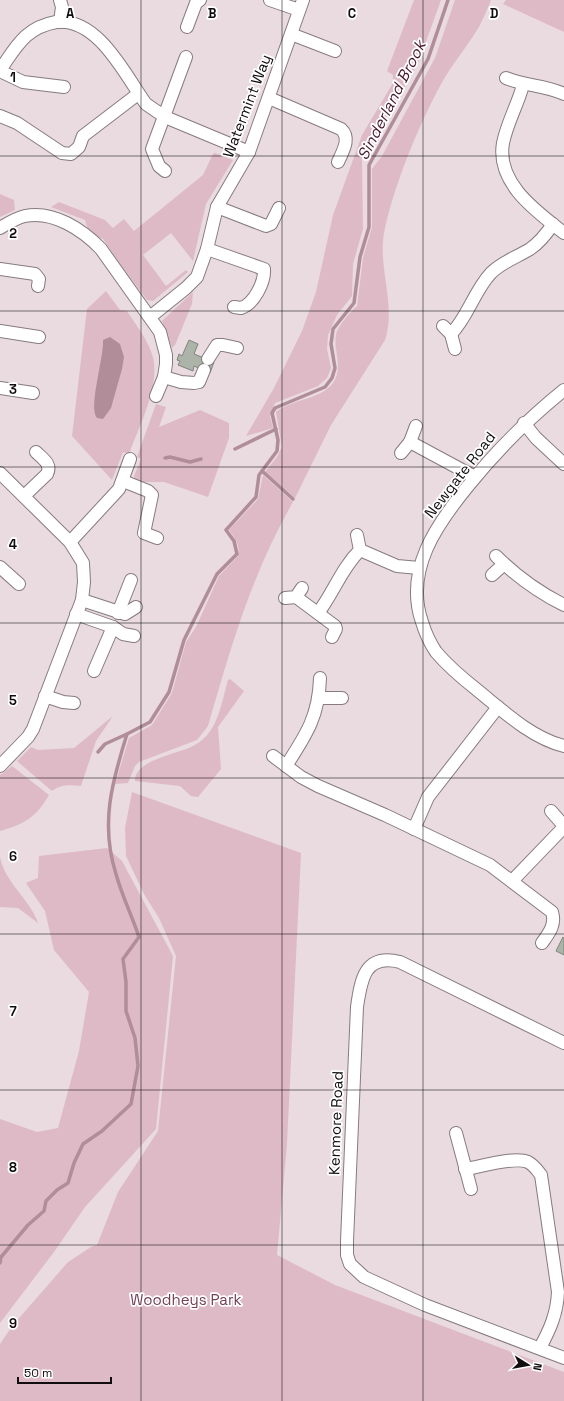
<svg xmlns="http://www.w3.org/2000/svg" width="564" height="1401" viewBox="0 0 564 1401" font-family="'Space Grotesk',sans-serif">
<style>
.green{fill:#debac7}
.water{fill:#b08d99}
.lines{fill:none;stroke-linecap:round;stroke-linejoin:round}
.stream{stroke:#b08d99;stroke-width:3.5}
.building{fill:#acb3a9;stroke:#7f867d}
.minor-casing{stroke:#877b7f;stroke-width:14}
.minor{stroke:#fff;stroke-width:12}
.grid{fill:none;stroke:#110d0e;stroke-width:1;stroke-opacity:0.55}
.labels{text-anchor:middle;stroke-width:3.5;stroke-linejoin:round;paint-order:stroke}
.street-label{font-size:15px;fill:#110d0e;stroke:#fff}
.park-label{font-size:15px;fill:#734054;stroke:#fff}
.water-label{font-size:16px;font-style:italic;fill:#481a2e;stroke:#fff}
.grid-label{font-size:13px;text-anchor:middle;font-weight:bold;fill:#110d0e;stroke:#fff;stroke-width:3.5;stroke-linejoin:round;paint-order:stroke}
</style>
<rect width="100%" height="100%" fill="#e9dbe0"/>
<g class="green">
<polygon points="414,0 441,0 419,61 362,160 363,229 353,264 352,296 337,315 328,335 327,349 331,368 327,378 318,386 275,403 270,416 273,428 246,436 274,388 302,331 316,292 333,215 362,135 393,83 393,75 387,71"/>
<path d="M455,0H491C488,8 484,17 480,25C468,46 451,65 440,86C418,127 395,183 385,228C376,265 397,304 385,340L331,425L295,498L265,472L277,457L282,447L276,412C292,399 320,400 333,383C344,367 333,351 336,335C337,327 351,311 357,306L363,258L372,227V169L382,156L435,58Z"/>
<polygon points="506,0 564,0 564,32 503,4"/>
<path d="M215,153L233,160L206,204L193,261L171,233L143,255L166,286L186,270L188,272L153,301L147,300L120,264L103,239C93,236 87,230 85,220L51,207L59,202L105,220L113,228L124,219L134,231L203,175L213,154Z"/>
<polygon points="0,194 14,200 15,210 0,217"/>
<path d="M106,291L120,310L127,311C136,325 147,339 152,354C162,383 139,426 129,454L123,452L112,480L72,436L87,309Z"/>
<polygon points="193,292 192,304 175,345 172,348 162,321"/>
<polygon points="156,404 166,407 159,427 200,410 229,423 229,438 208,497 164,482 144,482 135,480 134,476 141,459 137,457"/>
<path d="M263,475L293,502C252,573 231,647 208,726L197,740L139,762L135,766L128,783L115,784L129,738L152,725L172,693L186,642L196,627L219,576L238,556C241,546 234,537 229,530L258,499Z"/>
<path d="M230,679L244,691L218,727L221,769L198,797L191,796L180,786L135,781C134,760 178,754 193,746C218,734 221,704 228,680Z"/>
<path d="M113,716L96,741L81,786C70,785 61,784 52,791L17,761L31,747L38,750L74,748Z"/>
<path d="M12,766L49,795C36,817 25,824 0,831V775Z"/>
<polygon points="132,792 301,853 287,1144 277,1255 335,1285 564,1372 564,1401 0,1401 0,1344 13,1325 68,1262 91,1247 97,1245 118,1192 158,1131 176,956 159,918 144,894 126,856 125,828"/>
<polygon points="107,848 122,861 173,956 156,1129 85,1207 54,1252 0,1323 0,1119 37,1132 58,1128 79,1051 89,992 54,950 45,911 26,883 38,878 39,856"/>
<path d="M0,857C5,883 30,899 38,923L18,908L0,907Z"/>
</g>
<path class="water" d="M110,337L120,344L124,357L122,369L111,408L103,419L97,418C88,407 104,358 103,340Z"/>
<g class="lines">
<g class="stream">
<polyline points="235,449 276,429"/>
<polyline points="165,458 170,457 190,462 201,459"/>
<polyline points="262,471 293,499"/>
<polyline points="98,752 105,744 127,734"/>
<path d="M0,1263L1,1257L28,1225L44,1211L46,1201L57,1190L68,1183L74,1163L83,1144L102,1131L131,1104L138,1066L135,1038L126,1011V982L123,959L139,937C132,916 122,896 116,874C100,824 112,782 127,734L150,722L169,692L184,640L217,574L237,554L234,541L226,530L256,497L259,475L277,451L278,440L272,413L275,408L325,387L332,378L335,368L331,344L333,329L354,303L360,257L369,227V165L428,59L448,0"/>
</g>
</g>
<g class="building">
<polygon points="189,340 198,344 194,354 214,362 210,373 194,366 193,371 178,365 180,361 177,360 179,354 182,356"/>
<polygon points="563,937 564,938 564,955 556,951"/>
</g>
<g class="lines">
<g class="minor-casing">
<g id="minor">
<polyline points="60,0 62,7 60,22"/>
<polyline points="270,0 299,10"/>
<polyline points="187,27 196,3 200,0"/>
<polyline points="291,34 335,51"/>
<path d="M0,70C8,59 15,46 26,36C34,29 45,24 56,22C98,17 125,75 146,104L165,117L249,152"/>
<polyline points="0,71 23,82 64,87"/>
<path d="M506,78C525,86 546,85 564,94"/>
<path d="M523,85C518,104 507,123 503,143C496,183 536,211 564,233"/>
<path d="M269,98L341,129C351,138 343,151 338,162"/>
<polyline points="0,116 17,123 62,153 71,154 79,147 83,136 138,94"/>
<polyline points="165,171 159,166 152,149 186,57"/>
<polyline points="217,207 266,226 271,224 279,208"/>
<path d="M0,228C8,223 16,218 25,216C53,210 83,230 101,249L160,332L166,355V364L164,377L156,396"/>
<path d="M207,249L264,269C265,282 254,304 241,308L234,307"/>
<polyline points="0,269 35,274 39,279 38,286"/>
<polyline points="150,317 186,288 197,277 207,249 217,207 249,152 303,0"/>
<polyline points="443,326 451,334 455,349"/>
<polyline points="0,331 39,337"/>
<path d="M451,334C468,317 474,291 491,273C502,262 517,257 530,249C539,243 547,233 553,224"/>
<polyline points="208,359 217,345 223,345 237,348"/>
<polyline points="164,377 181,382 194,383 199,382 204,370"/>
<polyline points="0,388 33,393"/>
<path d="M564,390C528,419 497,450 468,486C437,524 404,570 422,622C425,632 430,643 436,652C448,666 462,678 476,689C502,710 531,738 564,746"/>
<polyline points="524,423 536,438 564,464"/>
<polyline points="410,442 475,477"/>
<polyline points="401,453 410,442 416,426"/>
<polyline points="0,473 70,542 83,563 84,582 82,600 33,729 28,737 0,766"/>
<polyline points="123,481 148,491 152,495 144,533 157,538"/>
<path d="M24,496L47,474C52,464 43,459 36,452"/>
<polyline points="70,542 119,489 130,459"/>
<polyline points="360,550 397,566 419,568"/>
<path d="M496,556C516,576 538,592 564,605"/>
<polyline points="0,567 19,584"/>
<polyline points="492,575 504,564"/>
<polyline points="296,597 335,626 336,629 332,637"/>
<polyline points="285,598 296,597 302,588"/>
<polyline points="82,600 125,614 136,607"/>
<polyline points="118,613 131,580"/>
<path d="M318,613C334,592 341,569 360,550L357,535"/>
<polyline points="76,614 113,627 123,634 134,636"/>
<polyline points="94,671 113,627"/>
<polyline points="45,696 63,702 74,703"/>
<polyline points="319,698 342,698"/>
<path d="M273,756L301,777L318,786L385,815L490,865L552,912C556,925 549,933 542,943"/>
<path d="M286,766C306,735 319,716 320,678"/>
<polyline points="551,811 564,826"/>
<polyline points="414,829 428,797 498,707"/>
<polyline points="512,881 564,827"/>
<path d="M564,1043L400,962C365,953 361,979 357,1007L347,1241V1255L350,1264L364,1277L425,1305L564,1358"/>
<polyline points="456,1133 471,1189"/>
<path d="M465,1169C480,1167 514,1156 528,1162C534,1165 537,1170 541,1175L558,1292C557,1314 550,1329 540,1348"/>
</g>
</g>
<use href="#minor" class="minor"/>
</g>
<path class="grid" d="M141,0V1401M282,0V1401M423,0V1401M0,156H564M0,311H564M0,467H564M0,623H564M0,778H564M0,934H564M0,1090H564M0,1245H564"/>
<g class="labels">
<g class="street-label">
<text transform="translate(247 106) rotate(-69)" y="5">Watermint Way</text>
<text transform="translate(460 475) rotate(-52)" y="5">Newgate Road</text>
<text transform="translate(336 1123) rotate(-88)" y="5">Kenmore Road</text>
</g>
<g class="park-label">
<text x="186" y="1305">Woodheys Park</text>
</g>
<g class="water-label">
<text transform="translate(391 100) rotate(-63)" y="6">Sinderland Brook</text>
</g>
</g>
<g class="grid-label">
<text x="70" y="18">A</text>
<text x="212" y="18">B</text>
<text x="352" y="18">C</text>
<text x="494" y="18">D</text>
<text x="13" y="82">1</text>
<text x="13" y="238">2</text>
<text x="13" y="394">3</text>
<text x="13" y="549">4</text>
<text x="13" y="705">5</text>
<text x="13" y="861">6</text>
<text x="13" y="1016">7</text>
<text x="13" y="1172">8</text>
<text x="13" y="1328">9</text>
</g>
<g transform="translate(528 1365) rotate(101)" stroke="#ffffff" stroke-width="3" paint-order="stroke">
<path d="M0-3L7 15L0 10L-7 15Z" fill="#110d0e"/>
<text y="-6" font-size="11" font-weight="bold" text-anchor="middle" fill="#110d0e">N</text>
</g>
<path d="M18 1377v6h93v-6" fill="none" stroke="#110d0e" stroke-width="2"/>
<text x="24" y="1377" font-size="12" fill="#110d0e" stroke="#ffffff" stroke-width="3" paint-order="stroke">50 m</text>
</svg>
